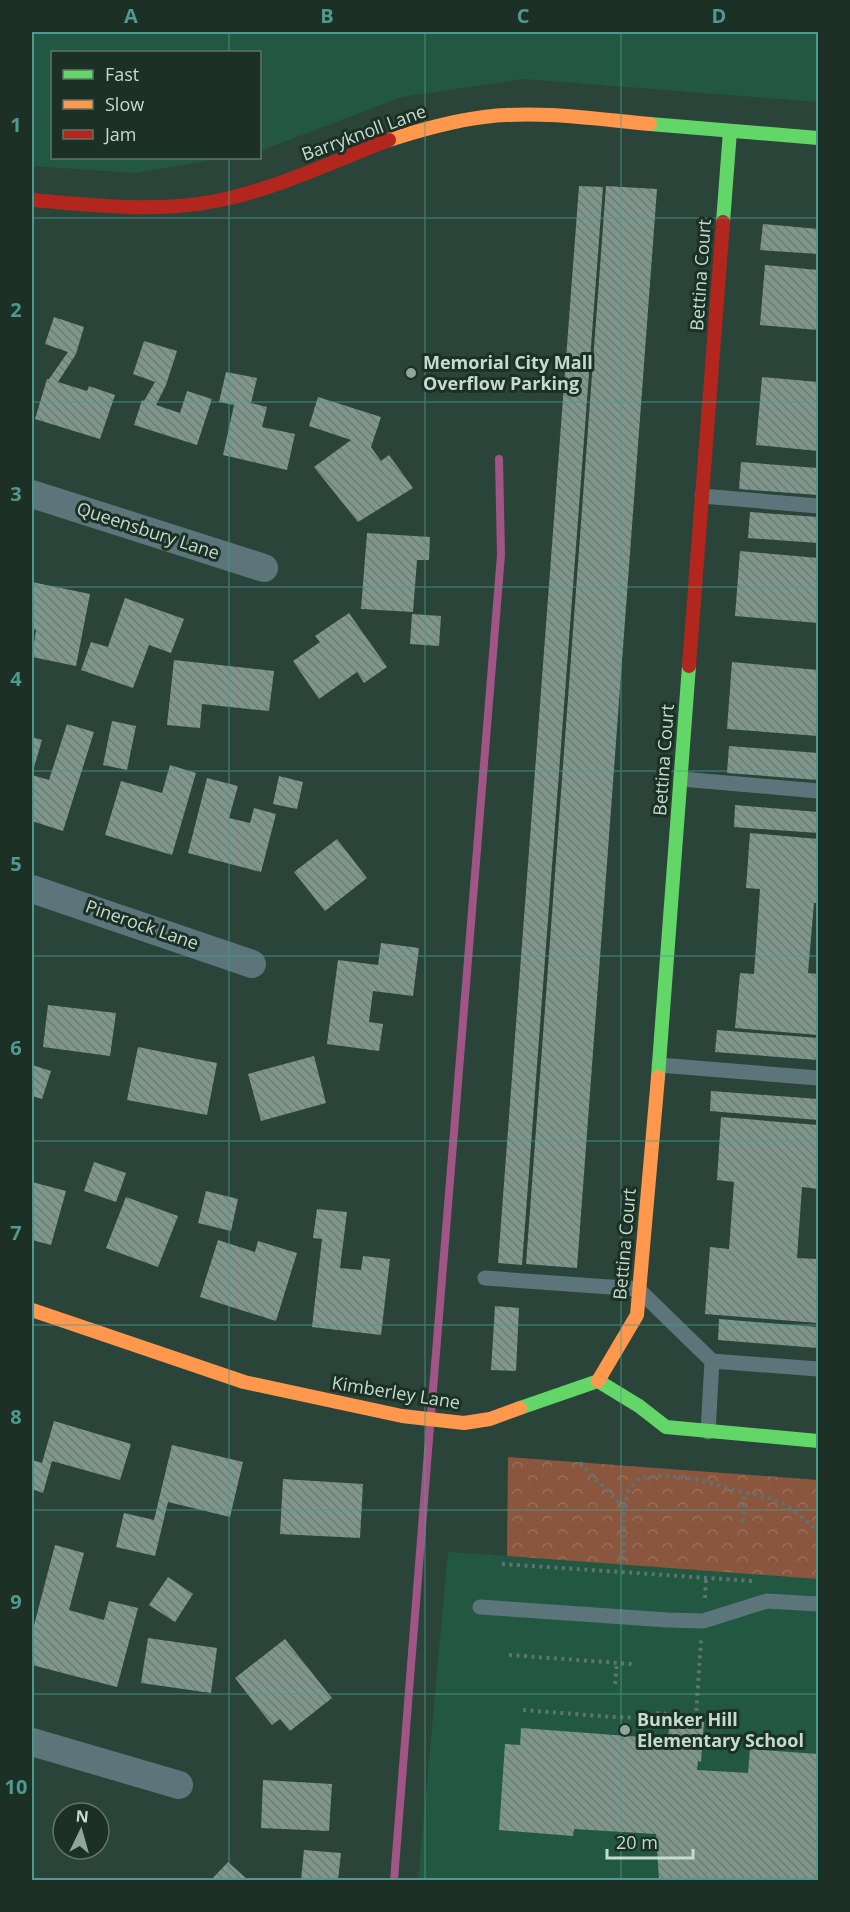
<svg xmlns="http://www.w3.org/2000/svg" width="850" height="1912" viewBox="0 0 850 1912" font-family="'Open Sans',sans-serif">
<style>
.built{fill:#225741}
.park{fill:url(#park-crowns)}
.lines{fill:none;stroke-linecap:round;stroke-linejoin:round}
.stream{stroke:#a05586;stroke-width:8}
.building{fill:url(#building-back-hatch)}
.path{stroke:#5d7474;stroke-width:4;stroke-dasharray:3 4.5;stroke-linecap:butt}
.lane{stroke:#5b757a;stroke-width:15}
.street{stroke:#5b757a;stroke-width:28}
.fast{stroke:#63d668;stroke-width:14}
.slow{stroke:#ff974d;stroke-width:14}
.jam{stroke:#b3261e;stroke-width:14}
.grid{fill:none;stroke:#4e9a90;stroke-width:1.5;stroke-opacity:0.55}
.poi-dot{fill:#8ea79b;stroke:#1c3026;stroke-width:2}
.labels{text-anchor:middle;stroke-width:6;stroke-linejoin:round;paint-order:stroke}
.street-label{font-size:18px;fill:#c4dccf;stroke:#1c3026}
.poi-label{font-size:18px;font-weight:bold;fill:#c4dccf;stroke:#1c3026;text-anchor:start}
.neatline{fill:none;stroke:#4e9a90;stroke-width:2}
.grid-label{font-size:20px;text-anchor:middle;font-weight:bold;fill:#4e9a90}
</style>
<defs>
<pattern id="park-crowns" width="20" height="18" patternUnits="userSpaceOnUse" patternTransform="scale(1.5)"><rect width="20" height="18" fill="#8b563e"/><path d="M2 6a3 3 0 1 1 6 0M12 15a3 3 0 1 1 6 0" fill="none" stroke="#9a6e59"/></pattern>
<pattern id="building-back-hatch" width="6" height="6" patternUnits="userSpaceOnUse" patternTransform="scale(1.5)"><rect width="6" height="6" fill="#80958c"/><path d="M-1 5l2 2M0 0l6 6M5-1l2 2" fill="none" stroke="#6b7c75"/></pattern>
</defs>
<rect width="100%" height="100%" fill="#2a443a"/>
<g class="built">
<polygon points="32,32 818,32 818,102 524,79 402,97 260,151 260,52 52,52 52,158 223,158 135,173 32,166"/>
<polygon points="448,1552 624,1563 818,1579 818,1880 418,1880"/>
</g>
<polygon class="park" points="508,1457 818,1480 818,1579 507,1556"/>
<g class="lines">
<g class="stream">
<polyline points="431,1414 501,555 499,459"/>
<polyline points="394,1880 430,1426"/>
</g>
</g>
<g class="building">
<polygon points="579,186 603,187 522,1265 498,1263"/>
<polygon points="606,186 657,189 577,1268 526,1264"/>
<polygon points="763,224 818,229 818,254 760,250"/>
<polygon points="765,265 818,270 818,330 760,325"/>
<polygon points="54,317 84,327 76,354 58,382 87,391 89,386 115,395 100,439 35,419 47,379 49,379 68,352 45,344"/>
<polygon points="144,341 177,351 166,385 156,405 180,413 187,391 212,399 197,445 134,425 142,400 144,401 155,382 133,374"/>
<polygon points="226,372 257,378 251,403 267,407 262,427 295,434 287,470 223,455 234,405 219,402"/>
<polygon points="762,377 818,382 818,451 756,445"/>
<polygon points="318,397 381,417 371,447 381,461 389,455 413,488 358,522 314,467 351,440 309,426"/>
<polygon points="741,462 818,468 818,495 739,489"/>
<polygon points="750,512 818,517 818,543 748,538"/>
<polygon points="367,533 430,537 429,560 417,560 413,612 361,609"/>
<polygon points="740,551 818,558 818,623 735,616"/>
<polygon points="32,582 90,594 76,666 32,657 36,630 32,629"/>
<polygon points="125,598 184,619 171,653 149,645 133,688 81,670 91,642 108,647"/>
<polygon points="349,613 387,667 364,683 357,672 319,699 293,661 320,642 315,636"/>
<polygon points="412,614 441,616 439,646 410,644"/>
<polygon points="174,660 274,671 269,711 202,704 200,728 167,725"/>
<polygon points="732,662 818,670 818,736 727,729"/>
<polygon points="112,721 136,726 127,770 103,765"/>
<polygon points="67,724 94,732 63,831 32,821 32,775 49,780"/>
<polygon points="32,737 42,740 32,774"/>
<polygon points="729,746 818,753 818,780 727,773"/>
<polygon points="170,765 196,773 172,855 105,835 121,781 162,793"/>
<polygon points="279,776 303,782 297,809 273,804"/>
<polygon points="207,778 238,786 229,818 250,823 254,808 276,814 261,872 188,853"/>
<polygon points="735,805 818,812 818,833 734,827"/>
<polygon points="750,833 818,839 818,903 814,903 808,973 818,974 818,1035 735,1028 740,973 754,974 760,889 746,888"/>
<polygon points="337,839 367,878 325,911 294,872"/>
<polygon points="381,943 419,948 413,996 373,991 369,1022 383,1024 379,1051 327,1044 338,960 378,965"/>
<polygon points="48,1005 116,1013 110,1056 43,1047"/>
<polygon points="717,1030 818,1038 818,1060 715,1052"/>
<polygon points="138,1047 217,1063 207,1115 127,1100"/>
<polygon points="314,1056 326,1103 261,1121 248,1074"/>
<polygon points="32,1065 51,1071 42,1099 32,1096"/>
<polygon points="711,1091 818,1099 818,1120 710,1111"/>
<polygon points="721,1117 818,1125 818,1189 802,1187 797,1258 818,1259 818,1323 705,1314 710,1247 729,1249 734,1182 717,1180"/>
<polygon points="94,1162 126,1173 116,1202 84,1191"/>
<polygon points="32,1182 66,1191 51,1245 32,1240"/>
<polygon points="206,1191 238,1199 231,1231 198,1223"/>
<polygon points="126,1197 178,1216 158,1267 106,1248"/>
<polygon points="317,1209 347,1212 340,1268 361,1270 363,1256 390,1259 381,1335 312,1327 322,1239 313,1238"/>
<polygon points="218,1240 255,1252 258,1241 297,1253 276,1321 200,1297"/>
<polygon points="495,1306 519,1308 516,1371 491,1370"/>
<polygon points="719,1319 818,1327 818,1348 718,1340"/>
<polygon points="54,1421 131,1444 120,1480 52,1461 43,1493 32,1489 32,1460 42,1463"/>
<polygon points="172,1445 243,1462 230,1517 168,1502 155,1556 116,1547 124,1513 154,1520"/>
<polygon points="283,1479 363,1484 360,1538 280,1534"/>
<polygon points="55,1545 84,1553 69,1610 104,1620 109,1601 138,1608 117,1687 32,1665 32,1633"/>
<polygon points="168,1577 193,1594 175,1622 149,1605"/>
<polygon points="148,1638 217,1648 211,1693 141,1683"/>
<polygon points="285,1639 332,1698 290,1731 280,1719 272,1725 235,1678"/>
<polygon points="670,1720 704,1722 701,1762 698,1761 697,1770 748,1773 750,1749 818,1754 818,1880 659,1880 656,1834 574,1829 573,1836 499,1830 505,1744 520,1745 521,1728 668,1739"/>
<polygon points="263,1780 332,1784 329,1831 261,1828"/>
<polygon points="304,1850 341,1853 338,1880 301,1880"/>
<polygon points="228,1862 248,1880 211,1880"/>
</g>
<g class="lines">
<g class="path">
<polyline points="580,1463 624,1507 624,1563"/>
<path d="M624,1507L629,1490L639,1478C681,1472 704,1482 743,1492C761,1497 774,1497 790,1508C800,1515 810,1524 818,1533"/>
<polyline points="743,1522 745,1493"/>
<polyline points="502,1564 753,1581"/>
<polyline points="705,1598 706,1578"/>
<polyline points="509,1655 632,1664"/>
<polyline points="615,1684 617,1663"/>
<polyline points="523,1710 613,1717 648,1718 656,1713 696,1716 701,1640"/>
</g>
<g class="lane">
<polyline points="702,496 818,506"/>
<polyline points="681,779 818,791"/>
<polyline points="659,1065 818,1078"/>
<polyline points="485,1278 638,1289 712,1361 818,1369"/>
<polyline points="708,1432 712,1361"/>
<polyline points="480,1607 668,1620 703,1621 767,1601 818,1604"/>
</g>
<g class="street">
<polyline points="32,494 264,568"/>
<polyline points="32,889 252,964"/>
<polyline points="32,1742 179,1785"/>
</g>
<g class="fast">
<polyline points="650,124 818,138"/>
<polyline points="723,222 730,131"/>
<polyline points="658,1077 689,666"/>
<polyline points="520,1408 598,1381 639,1406 666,1427 818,1441"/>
</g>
<g class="slow">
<path d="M389,140C420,130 451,121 484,117C539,110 595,119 650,124"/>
<polyline points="32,1310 244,1382 402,1416 464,1423 490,1419 520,1408"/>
<polyline points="598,1381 637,1315 658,1077"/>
</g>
<g class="jam">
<path d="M32,200C92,205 156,213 216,201C276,189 332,162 389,140"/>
<polyline points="689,666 723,222"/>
</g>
</g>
<path class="grid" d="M229,32V52M425,32V1880M621,32V1880M229,158V1880M32,218H818M32,402H818M32,587H818M32,771H818M32,956H818M32,1141H818M32,1325H818M32,1510H818M32,1694H818"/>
<g class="poi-dot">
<circle cx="411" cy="373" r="6"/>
<circle cx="625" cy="1730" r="6"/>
</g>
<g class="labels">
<g class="street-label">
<text transform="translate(364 133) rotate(-20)" y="6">Barryknoll Lane</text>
<text transform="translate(701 275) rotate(-86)" y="6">Bettina Court</text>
<text transform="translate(148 531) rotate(18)" y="6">Queensbury Lane</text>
<text transform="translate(664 760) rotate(-86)" y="6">Bettina Court</text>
<text transform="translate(142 925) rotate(19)" y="6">Pinerock Lane</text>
<text transform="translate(625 1244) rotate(-85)" y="6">Bettina Court</text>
<text transform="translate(396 1393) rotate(9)" y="6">Kimberley Lane</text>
</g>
<g class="poi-label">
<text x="423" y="369">Memorial City Mall<tspan x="423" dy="21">Overflow Parking</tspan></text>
<text x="637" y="1726">Bunker Hill<tspan x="637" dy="21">Elementary School</tspan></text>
</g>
</g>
<rect width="850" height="1912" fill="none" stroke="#1c3026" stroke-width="66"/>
<rect x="51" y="51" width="210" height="108" fill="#1c3026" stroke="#5f756a" stroke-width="1.5"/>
<rect x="63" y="70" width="30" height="9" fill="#63d668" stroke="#5f756a" stroke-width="1.5"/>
<text x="105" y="81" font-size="18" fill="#c4dccf">Fast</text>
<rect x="63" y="100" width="30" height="9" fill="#ff974d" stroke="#5f756a" stroke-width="1.5"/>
<text x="105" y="111" font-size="18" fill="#c4dccf">Slow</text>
<rect x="63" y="130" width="30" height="9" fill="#b3261e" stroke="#5f756a" stroke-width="1.5"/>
<text x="105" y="141" font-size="18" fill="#c4dccf">Jam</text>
<g transform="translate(81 1831) rotate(5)"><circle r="28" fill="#1c3026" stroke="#5f756a" stroke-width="1.5"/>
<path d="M0-4.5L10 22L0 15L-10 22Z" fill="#8ea79b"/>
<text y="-9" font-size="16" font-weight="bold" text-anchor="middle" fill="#c4dccf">N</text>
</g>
<path d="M607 1849v9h86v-9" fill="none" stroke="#c4dccf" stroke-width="3"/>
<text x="616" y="1849" font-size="18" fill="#c4dccf" stroke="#1c3026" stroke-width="4.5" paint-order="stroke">20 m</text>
<rect x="33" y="33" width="784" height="1846" class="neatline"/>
<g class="grid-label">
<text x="131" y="23">A</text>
<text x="327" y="23">B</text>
<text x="523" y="23">C</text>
<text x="719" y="23">D</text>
<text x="16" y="132">1</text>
<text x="16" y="317">2</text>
<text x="16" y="501">3</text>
<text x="16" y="686">4</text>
<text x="16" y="871">5</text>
<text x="16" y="1055">6</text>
<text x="16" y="1240">7</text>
<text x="16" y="1424">8</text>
<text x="16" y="1609">9</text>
<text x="16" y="1794">10</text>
</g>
</svg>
